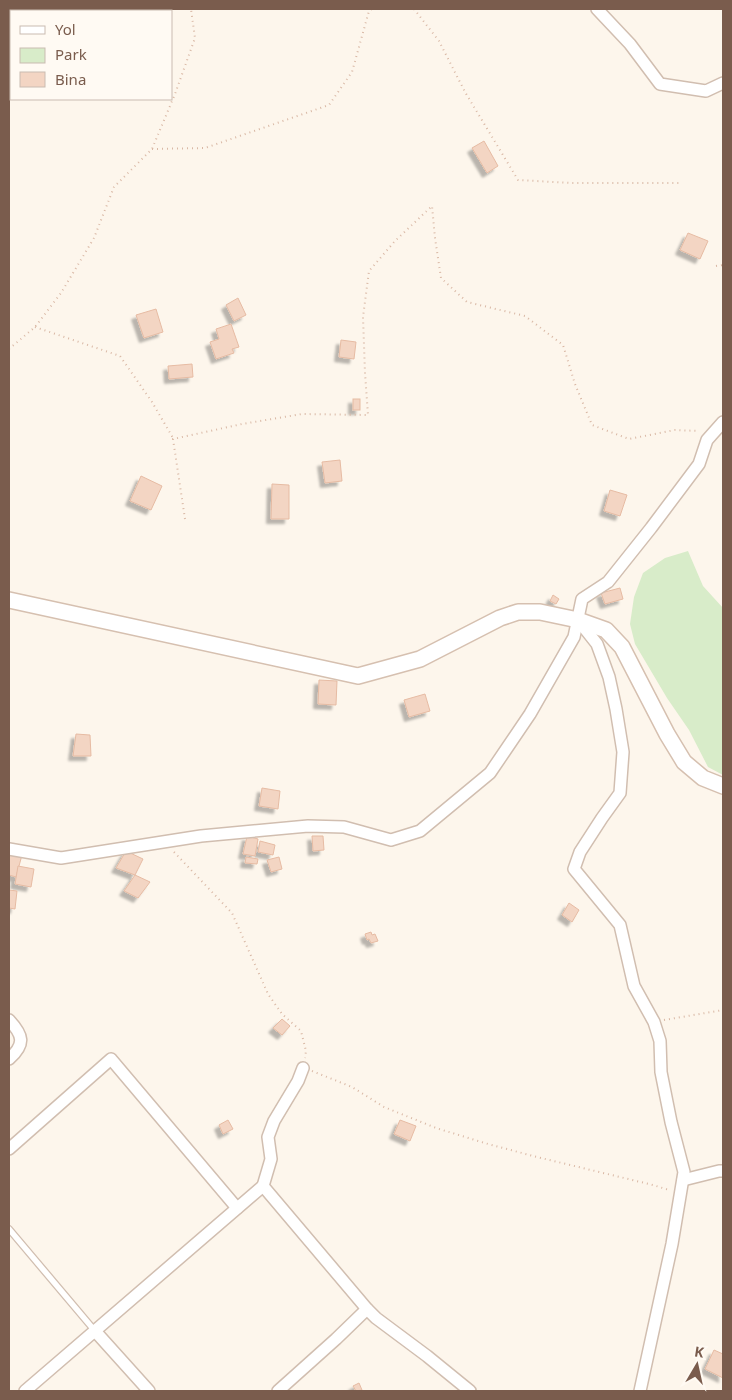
<svg xmlns="http://www.w3.org/2000/svg" width="732" height="1400" viewBox="0 0 732 1400" font-family="'Noto Sans',sans-serif">
<style>
.green{fill:#d8ecc9}
.building{fill:#f3d5c3;stroke:#e6bba3;filter:url(#shadow)}
.lines{fill:none;stroke-linecap:round;stroke-linejoin:round}
.lane-casing{stroke:#d1beb0;stroke-width:8}
.street-casing{stroke:#d1beb0;stroke-width:14}
.secondary-casing{stroke:#d6c0b0;stroke-width:18}
.path{stroke:#d9b8a5;stroke-width:2;stroke-dasharray:1 4;stroke-linecap:butt}
.lane{stroke:#fff;stroke-width:5.5}
.street{stroke:#fff;stroke-width:11}
.secondary{stroke:#fff;stroke-width:15}
</style>
<defs>
<filter id="shadow"><feDropShadow dx="-4.5" dy="4.5" stdDeviation="1" flood-color="#0004"/></filter>
</defs>
<rect width="100%" height="100%" fill="#fdf6ec"/>
<polygon class="green" points="688,551 703,586 723,608 723,775 708,767 689,730 667,698 635,644 630,624 634,597 643,573 665,558"/>
<g class="building">
<polygon points="484,141 498,166 487,173 472,148"/>
<polygon points="688,233 708,241 700,259 680,250"/>
<polygon points="238,298 246,315 234,321 226,305"/>
<polygon points="156,309 163,332 144,338 136,315"/>
<polygon points="231,324 239,347 232,349 234,353 216,359 210,342 219,339 216,329"/>
<polygon points="341,340 356,342 354,359 339,357"/>
<polygon points="192,364 193,377 169,379 168,366"/>
<rect x="353" y="399" width="7" height="11"/>
<polygon points="340,460 342,481 325,483 322,462"/>
<polygon points="141,476 162,486 151,510 130,501"/>
<polygon points="272,484 289,485 289,519 271,519"/>
<polygon points="610,490 627,495 620,516 604,511"/>
<polygon points="620,588 623,599 605,604 601,593"/>
<polygon points="553,595 559,599 556,604 550,601"/>
<polygon points="319,680 337,681 336,705 318,704"/>
<polygon points="425,694 430,711 409,717 404,700"/>
<polygon points="76,734 90,735 91,756 73,756"/>
<polygon points="262,788 280,791 278,809 259,806"/>
<polygon points="247,836 258,839 255,856 243,854"/>
<polygon points="312,836 323,836 324,850 313,851"/>
<polygon points="260,841 275,845 273,855 258,852"/>
<polygon points="126,851 143,859 135,875 116,868"/>
<polygon points="9,852 22,855 16,877 9,875"/>
<polygon points="246,857 258,859 257,864 245,863"/>
<polygon points="279,857 282,869 271,872 267,860"/>
<polygon points="18,866 34,869 31,887 15,884"/>
<polygon points="135,875 150,882 138,898 124,891"/>
<polygon points="9,890 17,891 15,909 9,908"/>
<polygon points="569,903 579,910 572,922 562,915"/>
<polygon points="371,932 372,935 375,934 378,941 371,943 369,939 367,940 365,934"/>
<polygon points="282,1019 290,1026 282,1035 273,1028"/>
<polygon points="228,1120 233,1129 223,1134 219,1125"/>
<polygon points="400,1120 416,1126 410,1141 394,1134"/>
<polygon points="714,1350 723,1354 723,1378 705,1369"/>
<polygon points="359,1383 362,1390 356,1391 353,1386"/>
</g>
<g class="lines">
<g class="lane-casing">
<polyline id="lane" points="9,1229 95,1331"/>
</g>
<g class="street-casing">
<g id="street">
<polyline points="597,9 630,44 660,84 706,91 723,83"/>
<polyline points="578,620 597,644 609,677 616,709 623,752 620,793 602,818 580,852 574,869 620,925 634,986 654,1022 660,1041 661,1072 671,1122 684,1172 672,1244 640,1391"/>
<polyline points="9,849 61,858 201,836 308,826 344,827 391,840 420,831 490,773 530,714 574,637 582,599 608,582 651,528 699,464 707,440 723,422"/>
<path d="M9,1020C23,1035 26,1044 9,1059"/>
<polyline points="303,1068 298,1081 274,1121 268,1137 271,1159 263,1186 367,1309 376,1318 427,1356 470,1391"/>
<polyline points="9,1149 111,1059 237,1208"/>
<polyline points="683,1180 719,1171 723,1171"/>
<polyline points="95,1331 149,1391"/>
<polyline points="25,1391 263,1186"/>
<polyline points="278,1391 336,1339 367,1309"/>
</g>
</g>
<g class="secondary-casing">
<polyline id="secondary" points="9,600 358,676 420,659 500,618 518,612 540,612 578,620 606,630 622,647 667,734 684,762 703,778 723,786"/>
</g>
<g class="path">
<polyline points="414,9 439,41 465,92 518,180 572,183 680,183"/>
<polyline points="152,149 205,148 329,105 352,72 369,11 372,9"/>
<polyline points="716,266 723,265"/>
<polyline points="35,327 120,356 152,402 173,438"/>
<polyline points="9,349 35,327 61,293 94,238 114,187 152,149 175,94 195,38 191,9"/>
<polyline points="185,519 173,439 242,424 302,414 368,415 365,373 363,317 369,271 395,241 432,206 435,238 441,278 467,302 525,316 563,345 575,384 592,425 629,439 675,430 699,431"/>
<polyline points="174,852 232,913 268,994 282,1014 301,1031 306,1051 305,1058"/>
<polyline points="664,1020 723,1010"/>
<polyline points="312,1071 352,1087 384,1107 436,1128 488,1144 537,1157 653,1185 669,1190"/>
</g>
<use href="#lane" class="lane"/>
<use href="#street" class="street"/>
<use href="#secondary" class="secondary"/>
</g>
<rect width="732" height="1400" fill="none" stroke="#7a5c4d" stroke-width="20"/>
<rect x="10" y="10" width="162" height="90" fill="#fffaf3" stroke="#cabbb1"/>
<rect x="20" y="26" width="25" height="8" fill="#ffffff" stroke="#cabbb1"/>
<text x="55" y="35" font-size="15" fill="#7a5c4d">Yol</text>
<rect x="20" y="48" width="25" height="15" fill="#d8ecc9" stroke="#cabbb1"/>
<text x="55" y="60" font-size="15" fill="#7a5c4d">Park</text>
<rect x="20" y="72" width="25" height="15" fill="#f3d5c3" stroke="#cabbb1"/>
<text x="55" y="85" font-size="15" fill="#7a5c4d">Bina</text>
<g transform="translate(697 1365) rotate(9)" stroke="#fffaf3" stroke-width="4" paint-order="stroke">
<path d="M0-4L9 19L0 12L-9 19Z" fill="#7a5c4d"/>
<text y="-8" font-size="14" font-weight="bold" text-anchor="middle" fill="#7a5c4d">K</text>
</g>
</svg>
